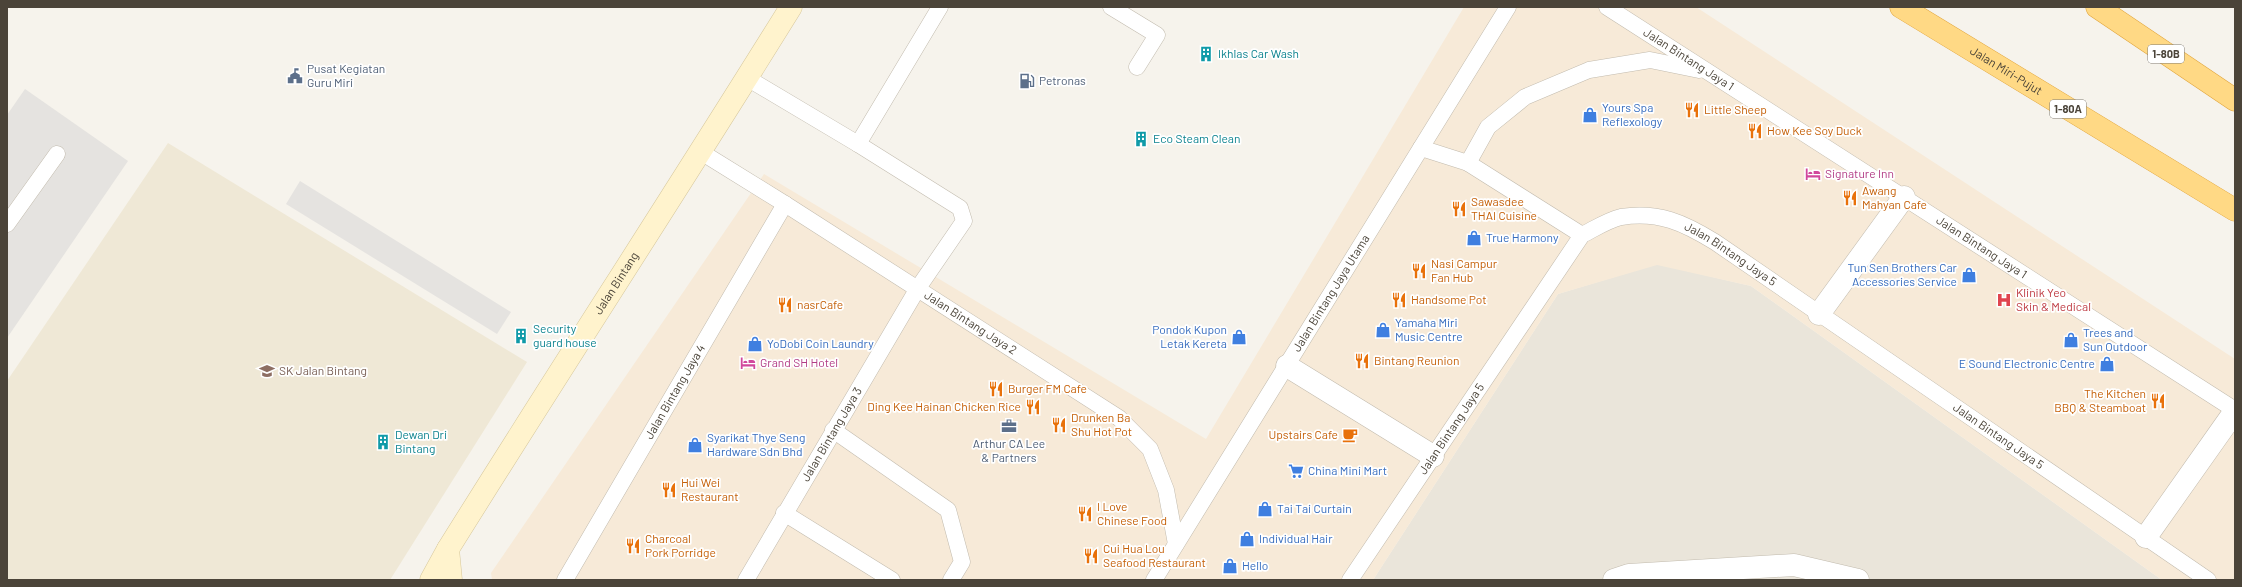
<svg xmlns="http://www.w3.org/2000/svg" width="2242" height="587" viewBox="0 0 2242 587" font-family="Barlow,sans-serif">
<style>
.residential{fill:#eae5da}
.commercial{fill:#f7ead8}
.education{fill:#efe8d6}
.parking{fill:#e5e3e0}
.lines{fill:none;stroke-linecap:round;stroke-linejoin:round}
.service-casing{stroke:#c2bbae;stroke-width:17}
.pedestrian-casing{stroke:#c2bbae;stroke-width:23}
.minor-casing{stroke:#c2bbae;stroke-width:23}
.secondary-casing{stroke:#d6c79b;stroke-width:23}
.trunk-casing{stroke:#e0a43c;stroke-width:23}
.service{stroke:#fff;stroke-width:16}
.pedestrian{stroke:#fff;stroke-width:22}
.minor{stroke:#fff;stroke-width:22}
.secondary{stroke:#fff3cd;stroke-width:22}
.trunk{stroke:#ffd985;stroke-width:22}
.labels{text-anchor:middle;stroke-width:3.5;stroke-linejoin:round;paint-order:stroke}
.shield{fill:#fff;stroke:#817c74;stroke-width:1}
.shield-label{font-size:11px;font-weight:bold;fill:#4b4439}
.culture-label{font-size:12px;fill:#0d838f;stroke:#fff;text-anchor:start}
.street-label{font-size:12px;fill:#4b4439;stroke:#fff}
.service-label{font-size:12px;fill:#4e5e75;stroke:#fff;text-anchor:start}
.shop-label{font-size:12px;fill:#366cbe;stroke:#fff;text-anchor:start}
.food-label{font-size:12px;fill:#c56008;stroke:#fff;text-anchor:start}
.hotel-label{font-size:12px;fill:#b23c85;stroke:#fff;text-anchor:start}
.health-label{font-size:12px;fill:#be3a42;stroke:#fff;text-anchor:start}
.education-label{font-size:12px;fill:#785e54;stroke:#fff;text-anchor:start}
</style>
<rect width="100%" height="100%" fill="#f6f3ec"/>
<polygon class="residential" points="1657,264 1751,286 2162,580 1373,580 1558,294"/>
<polygon class="commercial" points="1464,7 1696,7 2235,359 2235,580 2162,580 1751,286 1657,265 1558,294 1373,580 492,580 491,573 764,174 1206,439"/>
<polygon class="education" points="168,143 527,362 390,580 7,580 7,381"/>
<g class="parking">
<polygon points="25,89 128,161 7,338 7,115"/>
<polygon points="300,181 511,312 497,334 286,204"/>
</g>
<g class="lines">
<g class="service-casing">
<g id="service">
<polyline points="1111,7 1157,35 1137,67"/>
<path id="s1" d="M1607,7L2235,410"/>
<polyline points="747,78 858,144 940,7"/>
<polyline points="1421,148 1468,163 1582,235"/>
<path id="s2" d="M701,152L785,204L1119,418L1150,449L1166,490L1176,544"/>
<polyline points="1468,163 1488,127 1525,97 1589,70 1650,60 1699,70"/>
<polyline points="7,224 57,154"/>
<polyline points="833,430 948,510 962,562 951,580"/>
<polyline points="784,513 892,580"/>
<path id="s3" d="M565,580L785,204"/>
<path id="s4" d="M746,580L918,288L964,221L960,208L858,144"/>
<path id="s5" d="M1154,580L1508,7"/>
<path id="s6" d="M1350,580L1582,235C1594,229 1608,220 1621,217C1659,211 1684,223 1715,242L2208,580"/>
</g>
</g>
<g class="pedestrian-casing">
<g id="pedestrian">
<polyline points="1819,314 1904,197"/>
<polyline points="1287,366 1433,456"/>
<polyline points="2146,537 2235,411"/>
</g>
</g>
<g class="minor-casing">
<polyline id="minor" points="1614,580 1629,575 1794,565 1858,580"/>
</g>
<g class="secondary-casing">
<g id="secondary">
<polyline points="448,549 451,580"/>
<path id="s7" d="M431,580L448,549C561,368 678,189 791,7"/>
</g>
</g>
<g class="trunk-casing">
<g id="trunk">
<path id="s8" d="M1901,7L2235,210"/>
<polyline points="2097,7 2235,100"/>
</g>
</g>
<use href="#service" class="service"/>
<use href="#pedestrian" class="pedestrian"/>
<use href="#minor" class="minor"/>
<use href="#secondary" class="secondary"/>
<use href="#trunk" class="trunk"/>
</g>
<defs>
<g id="building-bare" transform="scale(1.2)"><path d="M-4-6H4V6H1V3H-1V6H-4ZM-2.5-4.3h1.7v1.8h-1.7ZM.8-4.3h1.7v1.8H.8ZM-2.5-1h1.7V.8h-1.7ZM.8-1h1.7V.8H.8Z" fill="#0f9aa8" stroke="#fff" stroke-width="2.5" paint-order="stroke"/></g>
<g id="civic-bare" transform="scale(1.2)"><path d="M-.6-6.5H3V-4.5H.6V-3L4-1V1h2V6H-6V1h2V-1L-.6-3ZM-1.2 2.5V6h2.4V2.5Z" fill="#5c6f8a" stroke="#fff" stroke-width="2.5" paint-order="stroke"/></g>
<g id="fuel-bare" transform="scale(1.2)"><path d="M-5.5-6h7V0h2V4h1.3V-2.5L3-4.5l.8-.8L6-3V5H2.5V1h-1V6h-7ZM-4.2-4.7v3.2H.2V-4.7Z" fill="#5c6f8a" stroke="#fff" stroke-width="2.5" paint-order="stroke"/></g>
<g id="restaurant-bare" transform="scale(1.2)"><path d="M-5-6h1v4h1v-4h1v4h1v-4h1v5L-1.5 .5V6h-2V.5L-5-1ZM5-6V6H3V1.5H1.5Q1.5-4 5-6Z" fill="#e8710a" stroke="#fff" stroke-width="2.5" paint-order="stroke"/></g>
<g id="shop-bare" transform="scale(1.2)"><path d="M-5-2.5h2.3a2.7 3.5 0 0 1 5.4 0H5L5.5 6h-11ZM-1.5-2.5h3a1.5 2.3 0 0 0-3 0Z" fill="#3f7fe0" stroke="#fff" stroke-width="2.5" paint-order="stroke"/></g>
<g id="hotel-bare" transform="scale(1.2)"><path d="M-6-4.5h1.5V1H6V5H4.5V3h-9V5H-6ZM-4 0a1.8 1.8 0 1 1 3.6 0ZM.5 0V-2.5h3Q6-2.5 6 0Z" fill="#d1479c" stroke="#fff" stroke-width="2.5" paint-order="stroke"/></g>
<g id="hospital-bare" transform="scale(1.2)"><path d="M-5-5h3v3.5h4V-5h3V5h-3V1.5h-4V5h-3Z" fill="#e0444e" stroke="#fff" stroke-width="2.5" paint-order="stroke"/></g>
<g id="school-bare" transform="scale(1.2)"><path d="M0-5L7-2L0 1L-7-2ZM-4 1L0 2.5L4 1V4Q0 6-4 4Z" fill="#8d6e63" stroke="#fff" stroke-width="2.5" paint-order="stroke"/></g>
<g id="office-bare" transform="scale(1.2)"><path d="M-6-3h4V-5.5h4V-3h4V5H-6ZM-1-4.5V-3h2v-1.5ZM-6 0V1H6V0Z" fill="#5c6f8a" stroke="#fff" stroke-width="2.5" paint-order="stroke"/></g>
<g id="cafe-bare" transform="scale(1.2)"><path d="M-5.5-4.5H6V0H3Q3 3.5 0 3.5H-2.5Q-5.5 3.5-5.5 0ZM3-3.2v2h1.7v-2ZM-6 4.5H4V6H-6Z" fill="#e8710a" stroke="#fff" stroke-width="2.5" paint-order="stroke"/></g>
<g id="supermarket-bare" transform="scale(1.2)"><path d="M-6-5.5h2.5l.6 2H6L4.5 2H-2.5L-4.4-4H-6ZM-1.5 3.2a1.3 1.3 0 1 0 .1 0ZM3 3.2a1.3 1.3 0 1 0 .1 0Z" fill="#3f7fe0" stroke="#fff" stroke-width="2.5" paint-order="stroke"/></g>
</defs>
<g fill-rule="evenodd">
<use href="#building-bare" x="1206" y="54"/>
<use href="#civic-bare" x="295" y="76"/>
<use href="#fuel-bare" x="1027" y="81"/>
<use href="#restaurant-bare" x="1692" y="110"/>
<use href="#shop-bare" x="1590" y="115"/>
<use href="#restaurant-bare" x="1755" y="131"/>
<use href="#building-bare" x="1141" y="139"/>
<use href="#hotel-bare" x="1813" y="174"/>
<use href="#restaurant-bare" x="1850" y="198"/>
<use href="#restaurant-bare" x="1459" y="209"/>
<use href="#shop-bare" x="1474" y="238"/>
<use href="#restaurant-bare" x="1419" y="271"/>
<use href="#shop-bare" x="1969" y="275"/>
<use href="#restaurant-bare" x="1399" y="300"/>
<use href="#hospital-bare" x="2004" y="300"/>
<use href="#restaurant-bare" x="785" y="305"/>
<use href="#shop-bare" x="1383" y="330"/>
<use href="#building-bare" x="521" y="336"/>
<use href="#shop-bare" x="1239" y="337"/>
<use href="#shop-bare" x="2071" y="340"/>
<use href="#shop-bare" x="755" y="344"/>
<use href="#restaurant-bare" x="1362" y="361"/>
<use href="#hotel-bare" x="748" y="363"/>
<use href="#shop-bare" x="2107" y="364"/>
<use href="#school-bare" x="267" y="371"/>
<use href="#restaurant-bare" x="996" y="389"/>
<use href="#restaurant-bare" x="2158" y="401"/>
<use href="#restaurant-bare" x="1033" y="407"/>
<use href="#restaurant-bare" x="1059" y="425"/>
<use href="#office-bare" x="1009" y="426"/>
<use href="#cafe-bare" x="1350" y="435"/>
<use href="#building-bare" x="383" y="442"/>
<use href="#shop-bare" x="695" y="445"/>
<use href="#supermarket-bare" x="1296" y="471"/>
<use href="#restaurant-bare" x="669" y="490"/>
<use href="#shop-bare" x="1265" y="509"/>
<use href="#restaurant-bare" x="1085" y="514"/>
<use href="#shop-bare" x="1247" y="539"/>
<use href="#restaurant-bare" x="633" y="546"/>
<use href="#restaurant-bare" x="1091" y="556"/>
<use href="#shop-bare" x="1230" y="566"/>
</g>
<g class="labels">
<g class="shield">
<rect x="2148" y="45" width="36" height="18" rx="3"/>
<rect x="2050" y="100" width="36" height="18" rx="3"/>
</g>
<g class="shield-label">
<text x="2166" y="58">1-80B</text>
<text x="2068" y="113">1-80A</text>
</g>
<g class="culture-label">
<text x="1218" y="58">Ikhlas Car Wash</text>
<text x="1153" y="143">Eco Steam Clean</text>
<text x="533" y="333">Security<tspan x="533" dy="14">guard house</tspan></text>
<text x="395" y="439">Dewan Dri<tspan x="395" dy="14">Bintang</tspan></text>
</g>
<g class="street-label">
<text dy="4" stroke="none"><textPath href="#s1" startOffset="97">Jalan Bintang Jaya 1</textPath></text>
<text dy="4" stroke="none"><textPath href="#s8" startOffset="123">Jalan Miri-Pujut</textPath></text>
<text dy="4" stroke="none"><textPath href="#s1" startOffset="445">Jalan Bintang Jaya 1</textPath></text>
<text dy="4" stroke="none"><textPath href="#s6" startOffset="578">Jalan Bintang Jaya 5</textPath></text>
<text dy="4" stroke="none"><textPath href="#s7" startOffset="350">Jalan Bintang</textPath></text>
<text dy="4" stroke="none"><textPath href="#s5" startOffset="337">Jalan Bintang Jaya Utama</textPath></text>
<text dy="4" stroke="none"><textPath href="#s2" startOffset="319">Jalan Bintang Jaya 2</textPath></text>
<text dy="4" stroke="none"><textPath href="#s3" startOffset="218">Jalan Bintang Jaya 4</textPath></text>
<text dy="4" stroke="none"><textPath href="#s6" startOffset="182">Jalan Bintang Jaya 5</textPath></text>
<text dy="4" stroke="none"><textPath href="#s4" startOffset="169">Jalan Bintang Jaya 3</textPath></text>
<text dy="4" stroke="none"><textPath href="#s6" startOffset="902">Jalan Bintang Jaya 5</textPath></text>
</g>
<g class="service-label">
<text x="307" y="73">Pusat Kegiatan<tspan x="307" dy="14">Guru Miri</tspan></text>
<text x="1039" y="85">Petronas</text>
<text x="1009" y="448" text-anchor="middle">Arthur CA Lee<tspan x="1009" dy="14">&amp; Partners</tspan></text>
</g>
<g class="shop-label">
<text x="1602" y="112">Yours Spa<tspan x="1602" dy="14">Reflexology</tspan></text>
<text x="1486" y="242">True Harmony</text>
<text x="1957" y="272" text-anchor="end">Tun Sen Brothers Car<tspan x="1957" dy="14">Accessories Service</tspan></text>
<text x="1395" y="327">Yamaha Miri<tspan x="1395" dy="14">Music Centre</tspan></text>
<text x="1227" y="334" text-anchor="end">Pondok Kupon<tspan x="1227" dy="14">Letak Kereta</tspan></text>
<text x="2083" y="337">Trees and<tspan x="2083" dy="14">Sun Outdoor</tspan></text>
<text x="767" y="348">YoDobi Coin Laundry</text>
<text x="2095" y="368" text-anchor="end">E Sound Electronic Centre</text>
<text x="707" y="442">Syarikat Thye Seng<tspan x="707" dy="14">Hardware Sdn Bhd</tspan></text>
<text x="1308" y="475">China Mini Mart</text>
<text x="1277" y="513">Tai Tai Curtain</text>
<text x="1259" y="543">Individual Hair</text>
<text x="1242" y="570">Hello</text>
</g>
<g class="food-label">
<text x="1704" y="114">Little Sheep</text>
<text x="1767" y="135">How Kee Soy Duck</text>
<text x="1862" y="195">Awang<tspan x="1862" dy="14">Mahyan Cafe</tspan></text>
<text x="1471" y="206">Sawasdee<tspan x="1471" dy="14">THAI Cuisine</tspan></text>
<text x="1431" y="268">Nasi Campur<tspan x="1431" dy="14">Fan Hub</tspan></text>
<text x="1411" y="304">Handsome Pot</text>
<text x="797" y="309">nasrCafe</text>
<text x="1374" y="365">Bintang Reunion</text>
<text x="1008" y="393">Burger FM Cafe</text>
<text x="2146" y="398" text-anchor="end">The Kitchen<tspan x="2146" dy="14">BBQ &amp; Steamboat</tspan></text>
<text x="1021" y="411" text-anchor="end">Ding Kee Hainan Chicken Rice</text>
<text x="1071" y="422">Drunken Ba<tspan x="1071" dy="14">Shu Hot Pot</tspan></text>
<text x="1338" y="439" text-anchor="end">Upstairs Cafe</text>
<text x="681" y="487">Hui Wei<tspan x="681" dy="14">Restaurant</tspan></text>
<text x="1097" y="511">I Love<tspan x="1097" dy="14">Chinese Food</tspan></text>
<text x="645" y="543">Charcoal<tspan x="645" dy="14">Pork Porridge</tspan></text>
<text x="1103" y="553">Cui Hua Lou<tspan x="1103" dy="14">Seafood Restaurant</tspan></text>
</g>
<g class="hotel-label">
<text x="1825" y="178">Signature Inn</text>
<text x="760" y="367">Grand SH Hotel</text>
</g>
<g class="health-label">
<text x="2016" y="297">Klinik Yeo<tspan x="2016" dy="14">Skin &amp; Medical</tspan></text>
</g>
<g class="education-label">
<text x="279" y="375">SK Jalan Bintang</text>
</g>
</g>
<rect width="2242" height="587" fill="none" stroke="#4b4439" stroke-width="16"/>
</svg>
